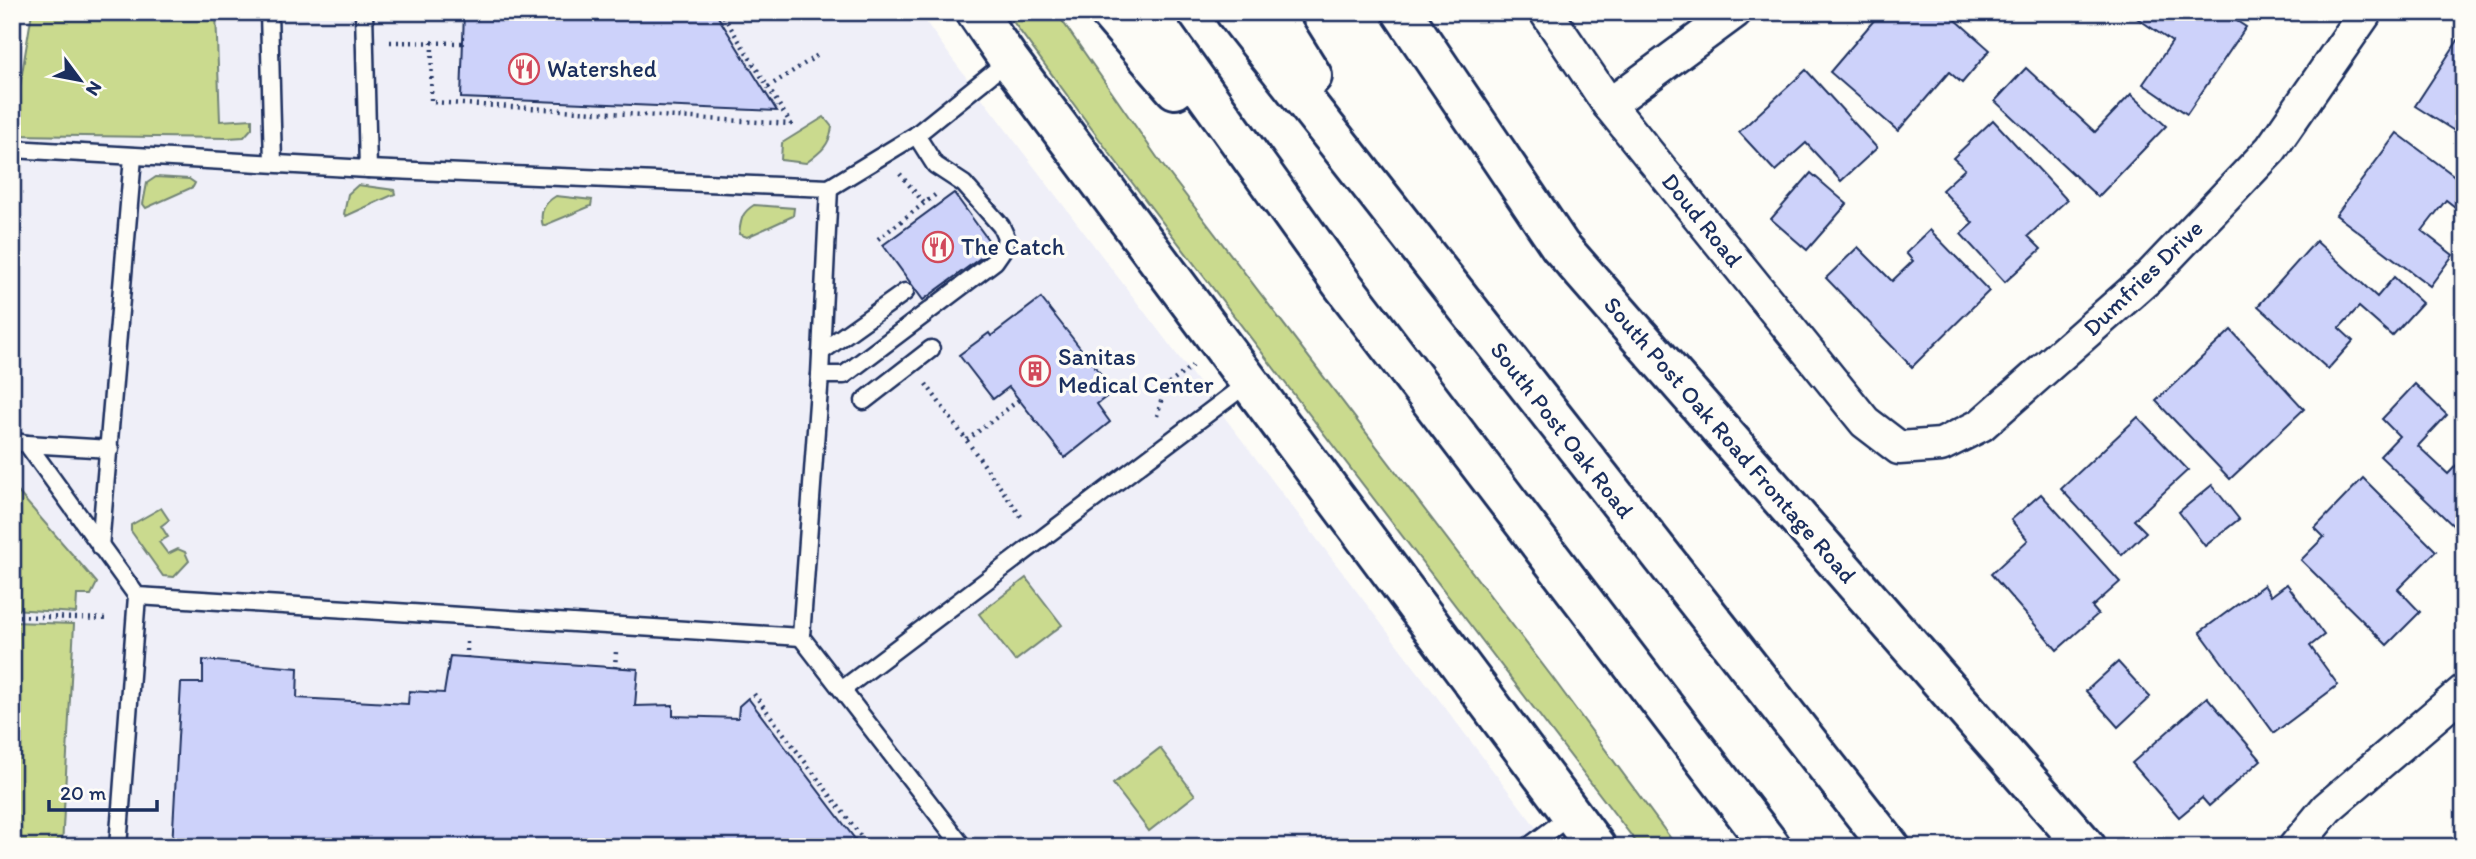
<svg xmlns="http://www.w3.org/2000/svg" width="2476" height="859" viewBox="0 0 2476 859" font-family="Itim,sans-serif">
<style>
.built{fill:#efeff8}
.green{fill:#cada8e;stroke:#728476;stroke-width:2}
.building{fill:#cdd2fa;stroke:#1b2f5e;stroke-width:2}
.lines{fill:none;stroke-linecap:round;stroke-linejoin:round}
.lane-casing{stroke:#1b2f5e;stroke-width:21}
.street-casing{stroke:#1b2f5e;stroke-width:37}
.secondary-casing{stroke:#1b2f5e;stroke-width:44}
.highway-casing{stroke:#1b2f5e;stroke-width:44}
.path{stroke:#1b2f5e;stroke-width:4.5;stroke-dasharray:2 5;stroke-linecap:butt}
.lane{stroke:#fdfcf7;stroke-width:16}
.street{stroke:#fdfcf7;stroke-width:32}
.secondary{stroke:#fdfcf7;stroke-width:38}
.highway{stroke:#fdfcf7;stroke-width:38}
.labels{text-anchor:middle;stroke-width:7;stroke-linejoin:round;paint-order:stroke}
.poi-label{font-size:24px;fill:#1b2f5e;stroke:#fdfcf7;text-anchor:start}
.street-label{font-size:24px;fill:#1b2f5e;stroke:#fdfcf7}
</style>
<rect width="100%" height="100%" fill="#fdfcf7"/>
<filter id="ink" filterUnits="userSpaceOnUse"><feTurbulence type="fractalNoise" baseFrequency=".0143" numOctaves="2"/><feDisplacementMap in="SourceGraphic" scale="14" xChannelSelector="R" yChannelSelector="G"/><feConvolveMatrix kernelMatrix="1 2 1 2 8 2 1 2 1" color-interpolation-filters="sRGB"/></filter>
<g filter="url(#ink)">
<polygon class="built" points="47,12 919,12 953,60 1551,847 12,847 12,256 28,113"/>
<g class="green">
<polygon points="32,12 216,12 220,121 252,119 252,128 244,137 228,138 12,135"/>
<polygon points="1006,12 1056,12 1161,163 1552,677 1677,847 1640,847 1111,155"/>
<path d="M824,117L832,127C830,145 821,152 806,163L781,160L782,143Z"/>
<polygon points="156,177 189,179 195,183 193,187 146,208 143,204 147,183"/>
<polygon points="358,185 394,190 395,194 346,216 344,214 348,194"/>
<path d="M556,196L592,200L591,206L543,226C539,213 544,203 556,196Z"/>
<path d="M754,205L794,208L793,216L747,237L739,234C741,220 741,213 754,205Z"/>
<polygon points="12,485 97,583 91,595 77,595 76,613 12,609"/>
<polygon points="161,508 169,520 161,526 168,537 159,542 168,554 178,549 185,552 189,561 174,577 163,576 131,531 131,525"/>
<polygon points="1026,578 1062,625 1015,661 979,614"/>
<polygon points="12,622 74,624 62,847 12,847"/>
<polygon points="1160,748 1195,795 1149,831 1113,784"/>
</g>
<g class="building">
<polygon points="464,12 715,12 777,111 461,98"/>
<polygon points="1881,12 1947,12 1990,50 1962,83 1949,72 1898,131 1830,72"/>
<polygon points="2128,12 2223,12 2246,27 2187,114 2143,84 2172,42"/>
<polygon points="2464,31 2464,137 2415,106"/>
<polygon points="2026,68 2095,132 2131,94 2166,126 2098,197 1995,101"/>
<polygon points="1806,70 1877,148 1841,181 1806,143 1775,171 1739,132"/>
<polygon points="1993,120 2067,200 2028,236 2041,249 2005,282 1961,234 1973,223 1942,190 1965,169 1953,158"/>
<polygon points="2397,133 2464,183 2464,214 2446,200 2422,231 2453,255 2430,286 2336,215"/>
<polygon points="1811,173 1847,204 1807,250 1771,219"/>
<polygon points="954,193 994,248 923,300 883,245"/>
<polygon points="1930,230 1989,291 1912,367 1826,278 1858,247 1892,281 1913,261 1906,253"/>
<polygon points="2316,241 2377,297 2394,277 2422,303 2392,336 2359,307 2339,328 2353,341 2328,369 2258,306"/>
<polygon points="1041,298 1114,391 1097,404 1110,422 1065,458 1009,387 993,399 959,355 989,333 991,336"/>
<polygon points="2231,330 2304,409 2230,479 2156,401"/>
<polygon points="2415,384 2447,415 2418,446 2448,474 2464,457 2464,536 2380,456 2399,436 2382,419"/>
<polygon points="2138,417 2188,470 2134,520 2146,532 2122,555 2061,489"/>
<polygon points="2363,478 2436,551 2398,589 2420,612 2387,645 2301,560 2324,537 2315,528"/>
<polygon points="2212,485 2239,519 2205,546 2179,512"/>
<polygon points="2041,494 2120,582 2092,607 2098,614 2057,650 1991,574 2028,540 2011,520"/>
<polygon points="2287,584 2324,635 2310,646 2338,685 2274,733 2200,632 2264,585 2271,596"/>
<polygon points="450,656 638,669 635,706 673,705 673,716 738,718 739,706 748,698 861,847 172,847 181,683 203,683 203,660 298,668 297,698 408,704 409,691 444,693"/>
<polygon points="2118,662 2150,697 2118,727 2086,691"/>
<polygon points="2207,697 2261,760 2209,806 2202,798 2179,817 2132,763"/>
</g>
<g class="lines">
<g class="lane-casing">
<g id="lane">
<polyline points="269,12 273,163"/>
<polyline points="364,12 368,169"/>
<polyline points="12,149 368,169 829,188 916,135 1009,60"/>
<polyline points="829,188 820,375 801,637 963,847"/>
<polyline points="821,352 905,292"/>
<polyline points="820,375 844,375 995,261 1004,248 1006,237 1001,226 964,184 935,165 916,135"/>
<polyline points="864,401 931,349"/>
<polyline points="12,441 27,444 137,596 801,637"/>
<polyline points="27,444 110,449"/>
<polyline points="100,547 133,157"/>
<polyline points="843,689 1249,382"/>
<polyline points="118,847 137,596"/>
<polyline points="1528,847 1571,815"/>
</g>
</g>
<g class="street-casing">
<g id="street">
<polyline points="1546,12 1609,105 1865,422 1899,448 1941,445 1981,425 2149,277 2271,149 2366,12"/>
<polyline points="1609,105 1735,12"/>
<polyline points="2295,847 2327,808 2464,691"/>
</g>
</g>
<g class="secondary-casing">
<g id="secondary">
<polyline points="976,12 1009,60 1596,847"/>
<polyline points="1402,12 1560,246 2086,847"/>
</g>
</g>
<g class="highway-casing">
<g id="highway">
<polyline points="1109,12 1175,89"/>
<polyline points="1147,12 1342,284 1771,847"/>
<polyline points="1235,12 1890,847"/>
<polyline points="1272,12 1312,76"/>
</g>
</g>
<g class="path">
<polyline points="390,42 463,43"/>
<polyline points="432,42 431,102 791,124 721,12"/>
<polyline points="768,87 818,55"/>
<polyline points="900,174 924,203"/>
<polyline points="878,239 935,195"/>
<polyline points="926,384 1023,519"/>
<polyline points="1157,416 1165,387 1192,366"/>
<polyline points="967,440 1019,400"/>
<polyline points="12,616 109,619"/>
<polyline points="467,658 467,641"/>
<polyline points="615,668 616,651"/>
<polyline points="754,694 869,847"/>
</g>
<use href="#lane" class="lane"/>
<use href="#street" class="street"/>
<use href="#secondary" class="secondary"/>
<use href="#highway" class="highway"/>
</g>
</g>
<defs>
<g id="restaurant-ring" transform="scale(1.575)"><circle r="9.5" fill="#fdfcf7" stroke="#d1495b" stroke-width="1.5"/><path d="M-5-6h1v4h1v-4h1v4h1v-4h1v5L-1.5 .5V6h-2V.5L-5-1ZM5-6V6H3V1.5H1.5Q1.5-4 5-6Z" fill="#d1495b"/></g>
<g id="building-ring" transform="scale(1.575)"><circle r="9.5" fill="#fdfcf7" stroke="#d1495b" stroke-width="1.5"/><path d="M-4-6H4V6H1V3H-1V6H-4ZM-2.5-4.3h1.7v1.8h-1.7ZM.8-4.3h1.7v1.8H.8ZM-2.5-1h1.7V.8h-1.7ZM.8-1h1.7V.8H.8Z" fill="#d1495b"/></g>
</defs>
<g fill-rule="evenodd">
<use href="#restaurant-ring" x="524" y="69"/>
<use href="#restaurant-ring" x="938" y="247"/>
<use href="#building-ring" x="1035" y="371"/>
</g>
<g class="labels">
<g class="poi-label">
<text x="547" y="77">Watershed</text>
<text x="961" y="255">The Catch</text>
<text x="1058" y="365">Sanitas<tspan x="1058" dy="28">Medical Center</tspan></text>
</g>
<g class="street-label">
<text transform="translate(1702 220) rotate(51)" y="8">Doud Road</text>
<text transform="translate(2143 278) rotate(-44)" y="8">Dumfries Drive</text>
<text transform="translate(1562 430) rotate(52)" y="8">South Post Oak Road</text>
<text transform="translate(1730 440) rotate(49)" y="8">South Post Oak Road Frontage Road</text>
</g>
</g>
<rect width="2476" height="859" fill="none" stroke="#fdfcf7" stroke-width="42"/>
<rect x="21" y="21" width="2434" height="817" fill="none" stroke="#1b2f5e" stroke-width="2.5" filter="url(#ink)"/>
<g transform="translate(80 80) rotate(122)" stroke="#fdfcf7" stroke-width="5" paint-order="stroke">
<path d="M0-5L12 26L0 18L-12 26Z" fill="#1b2f5e"/>
<text y="-10" font-size="19" font-weight="bold" text-anchor="middle" fill="#1b2f5e">N</text>
</g>
<path d="M49 800v10h108v-10" fill="none" stroke="#1b2f5e" stroke-width="3.5"/>
<text x="60" y="800" font-size="21" fill="#1b2f5e" stroke="#fdfcf7" stroke-width="5" paint-order="stroke">20 m</text>
</svg>
